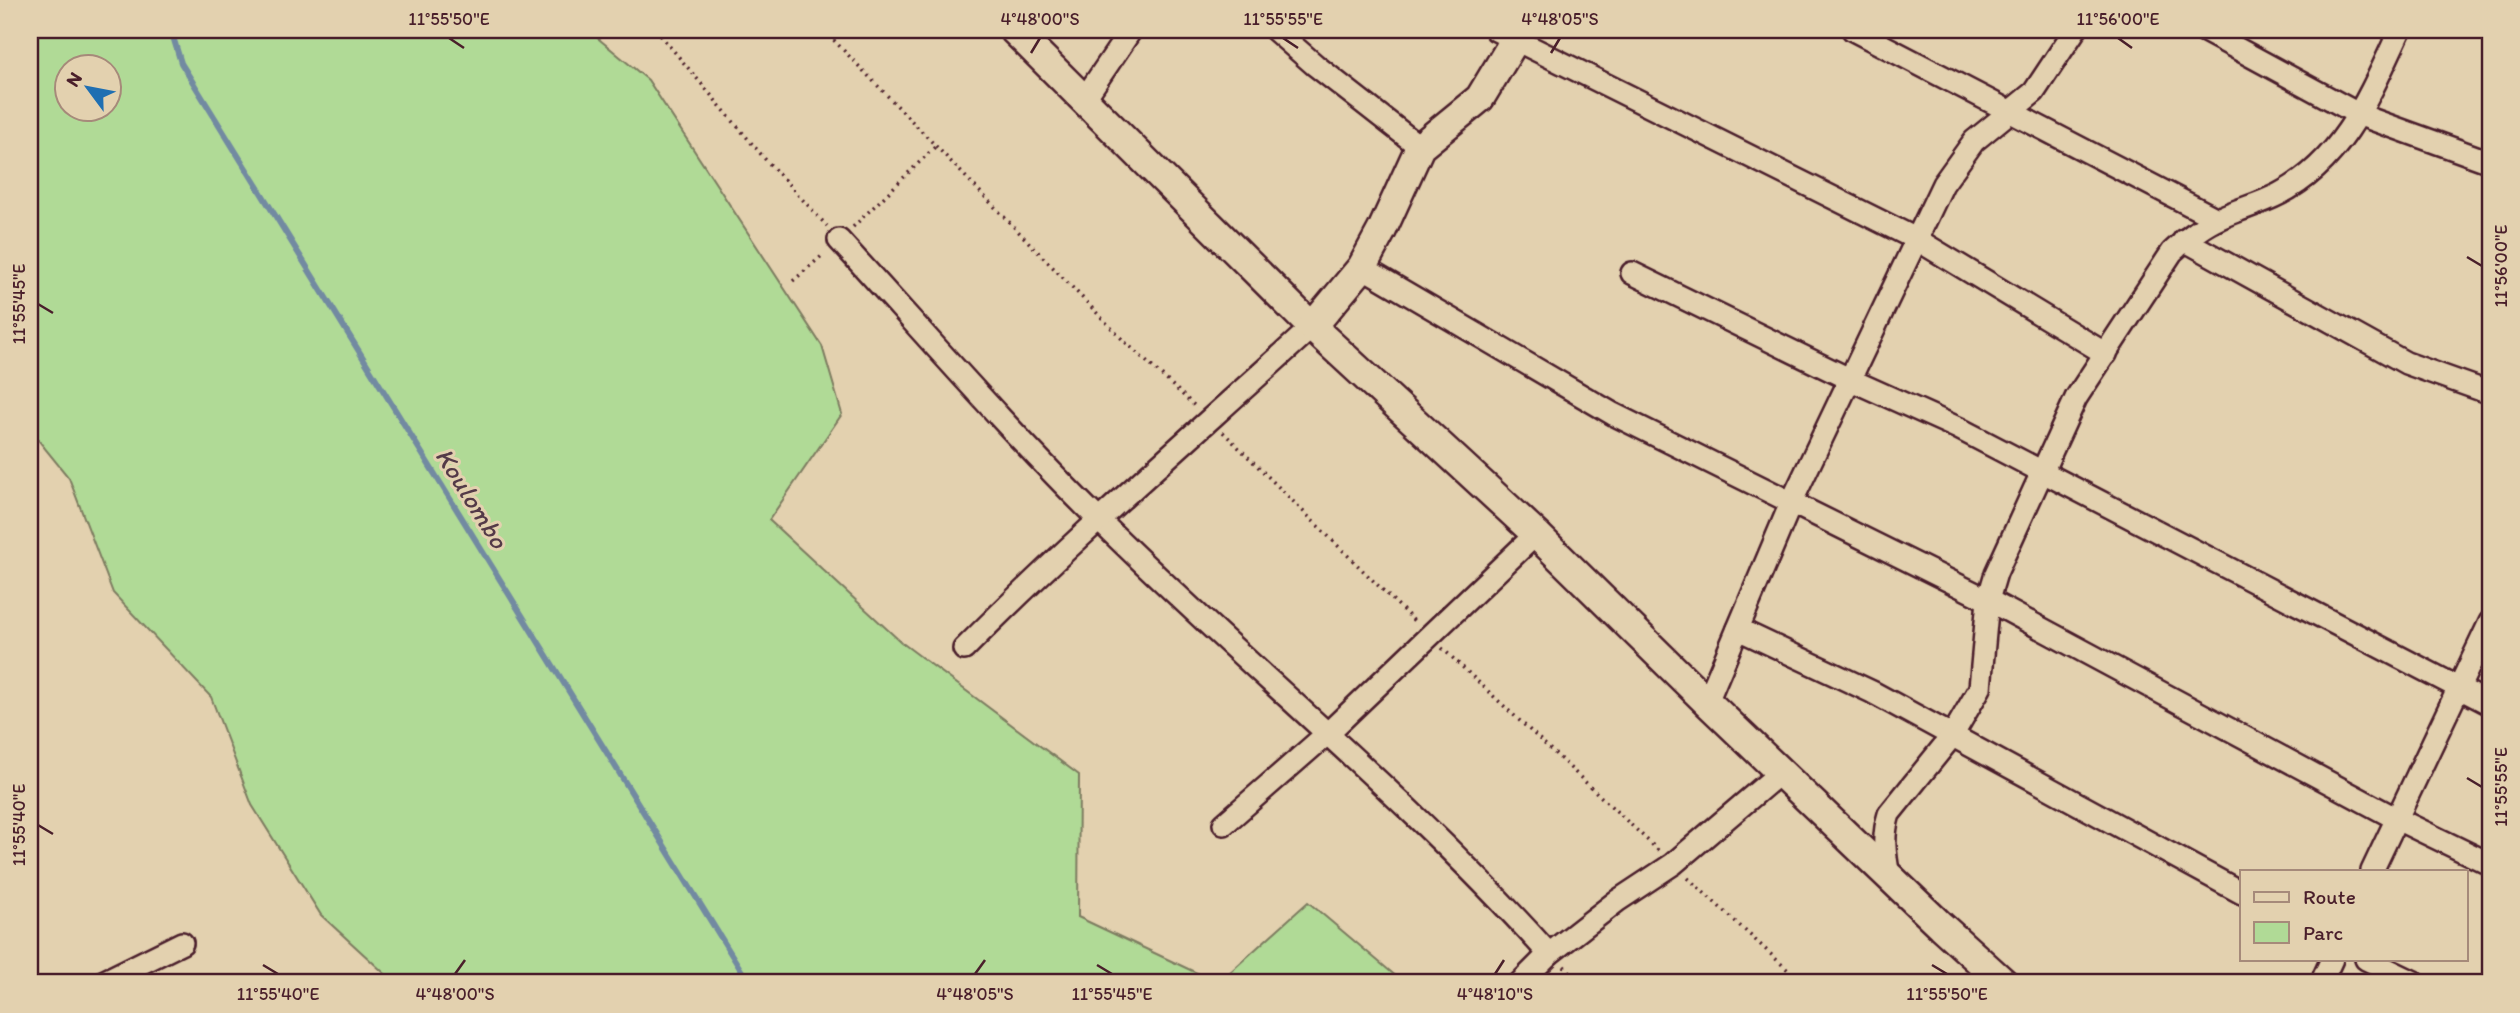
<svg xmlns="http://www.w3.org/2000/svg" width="2520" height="1013" viewBox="0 0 2520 1013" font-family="Itim,sans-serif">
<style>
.green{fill:#b0da96;stroke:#7d7c60;stroke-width:2;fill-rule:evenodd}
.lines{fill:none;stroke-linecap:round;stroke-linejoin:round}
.stream{stroke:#728aa1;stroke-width:6}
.street-casing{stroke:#4a1f2b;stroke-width:26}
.secondary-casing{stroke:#4a1f2b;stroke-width:33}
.path{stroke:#4a1f2b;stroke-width:3.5;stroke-dasharray:2 5;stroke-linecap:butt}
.street{stroke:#e3d1af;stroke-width:21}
.secondary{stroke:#e3d1af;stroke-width:28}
.ticks{fill:none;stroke:#4a1f2b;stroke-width:2.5}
.labels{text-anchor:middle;stroke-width:6;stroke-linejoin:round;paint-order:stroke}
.water-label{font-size:26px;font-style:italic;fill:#543a48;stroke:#e3d1af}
.neatline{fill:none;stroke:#4a1f2b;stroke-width:2.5}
.ticks-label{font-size:18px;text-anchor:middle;fill:#4a1f2b}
</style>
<rect width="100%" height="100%" fill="#e3d1af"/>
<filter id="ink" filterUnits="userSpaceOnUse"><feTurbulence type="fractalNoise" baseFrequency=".0143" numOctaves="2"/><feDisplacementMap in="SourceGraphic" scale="14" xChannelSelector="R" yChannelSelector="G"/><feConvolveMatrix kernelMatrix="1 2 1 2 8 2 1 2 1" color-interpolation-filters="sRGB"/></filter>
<g filter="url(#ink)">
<g class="green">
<path d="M30,30H588L648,80L822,346L842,414L769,520L901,642L1079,775L1078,917L1218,983H395L321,915L252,805L211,697L113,593L69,478L30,430ZM66,66H108V108H66Z"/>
<polygon points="1308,902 1404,983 1218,983"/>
</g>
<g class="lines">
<path class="stream" d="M171,30L181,63C372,369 558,678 749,983"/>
<g class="street-casing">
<g id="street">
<polyline points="1275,30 1315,65 1420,147"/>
<polyline points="1496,30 1916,239 2106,354"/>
<polyline points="1853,30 2217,219"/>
<polyline points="2203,30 2360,115 2490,162"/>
<polyline points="1083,101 1131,30"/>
<path d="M839,240C925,334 1008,430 1099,520C1247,667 1410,798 1549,954"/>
<polyline points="2184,240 2406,363 2490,393"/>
<polyline points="1362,267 1613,414 1988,600 2397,819 2490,864"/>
<polyline points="1632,273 1851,380 1958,428 2490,704"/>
<polyline points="1738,629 1872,692 2242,893"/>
<path d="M964,649C1075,537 1195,434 1312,327"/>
<polyline points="1707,702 1791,503 1943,184 1974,141 2034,92 2075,30"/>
<polyline points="1224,824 1328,733 1536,534"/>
<polyline points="2372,871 2490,622"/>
<path d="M1889,877C1885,854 1882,837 1889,814L1952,736L1980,688L1988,600L1996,573L2076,398L2172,252C2186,239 2202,226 2220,218C2239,209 2260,204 2279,194C2344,161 2371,92 2400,30"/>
<polyline points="2366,959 2416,983"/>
<polyline points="101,983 182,943"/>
<polyline points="1520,983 1549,954 1617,901 1673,864 1781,772"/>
<polyline points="2321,983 2332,959"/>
</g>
</g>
<g class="secondary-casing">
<g id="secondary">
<polyline points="1014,30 1312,327 1536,534 1707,702 1941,926 2004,983"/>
<polyline points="1312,327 1362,267 1382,230 1420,147 1480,98 1521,30"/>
</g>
</g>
<g class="path">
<polyline points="656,30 765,159 827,226"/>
<polyline points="824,30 1123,340 1197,408"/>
<polyline points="853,227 937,145"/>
<polyline points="793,281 824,254"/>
<polyline points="1223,432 1417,624"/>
<polyline points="1442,648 1659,851"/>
<polyline points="1688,878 1802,983"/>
<polyline points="1564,966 1583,983"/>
</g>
<use href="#street" class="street"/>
<use href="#secondary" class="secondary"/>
</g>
</g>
<path class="ticks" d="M449,38L464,48M1283,38L1298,48M2118,38L2132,48M1031,53L1040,38M1551,53L1560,38M2467,257L2482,266M38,304L53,313M2467,778L2482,787M38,825L53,834M263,965L278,974M1097,965L1112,974M1932,965L1947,974M455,974L465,960M975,974L985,960M1495,974L1504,960"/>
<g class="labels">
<g class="water-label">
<text transform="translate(472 498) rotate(58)" y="9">Koulombo</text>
</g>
</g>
<rect width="2520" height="1013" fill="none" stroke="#e3d1af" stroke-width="77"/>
<rect x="2240" y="870" width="228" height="91" fill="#e3d1af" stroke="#a68a7a" stroke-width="2"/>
<rect x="2254" y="892" width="35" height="10" fill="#e3d1af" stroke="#a68a7a" stroke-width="2"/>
<text x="2303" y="904" font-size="21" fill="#4a1f2b">Route</text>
<rect x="2254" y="922" width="35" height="21" fill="#b0da96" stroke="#a68a7a" stroke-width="2"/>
<text x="2303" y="940" font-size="21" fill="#4a1f2b">Parc</text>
<g transform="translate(88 88) rotate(302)"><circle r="33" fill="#e3d1af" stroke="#a68a7a" stroke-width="2"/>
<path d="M0-5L12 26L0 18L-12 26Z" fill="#1f6fb2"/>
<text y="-10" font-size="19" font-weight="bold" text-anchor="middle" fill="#4a1f2b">N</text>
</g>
<rect x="38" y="38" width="2444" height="936" class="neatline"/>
<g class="ticks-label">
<text x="449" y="25">11°55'50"E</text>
<text x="1040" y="25">4°48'00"S</text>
<text x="1283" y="25">11°55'55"E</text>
<text x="1560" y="25">4°48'05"S</text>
<text x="2118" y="25">11°56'00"E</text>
<text transform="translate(2501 266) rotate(-90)" y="6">11°56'00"E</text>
<text transform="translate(19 304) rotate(-90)" y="6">11°55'45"E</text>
<text transform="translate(2501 787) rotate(-90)" y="6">11°55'55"E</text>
<text transform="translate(19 825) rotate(-90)" y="6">11°55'40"E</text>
<text x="278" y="1000">11°55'40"E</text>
<text x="455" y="1000">4°48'00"S</text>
<text x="975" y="1000">4°48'05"S</text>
<text x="1112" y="1000">11°55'45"E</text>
<text x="1495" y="1000">4°48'10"S</text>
<text x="1947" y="1000">11°55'50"E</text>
</g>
</svg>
